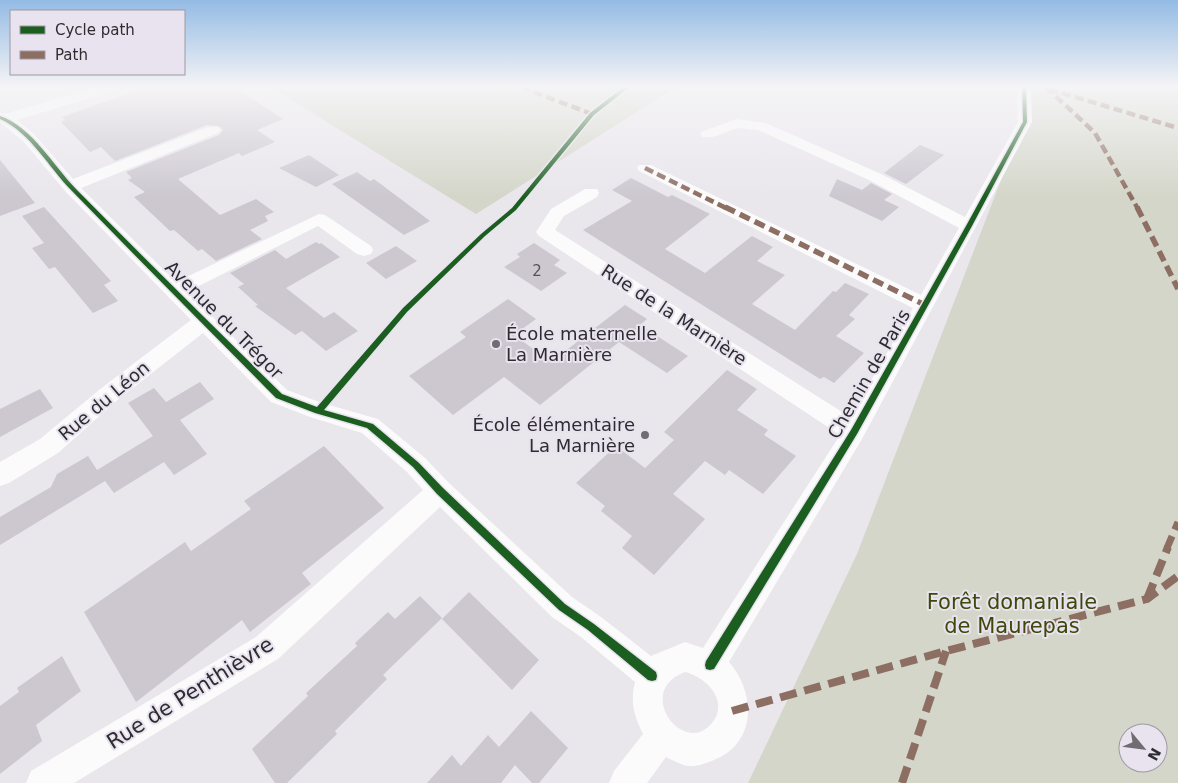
<svg xmlns="http://www.w3.org/2000/svg" width="1178" height="783" viewBox="0 0 1178 783" font-family="'DejaVu Sans',sans-serif">
<style>
.green{fill:#d4d6c9;fill-rule:evenodd}
.building{fill:#cdc8d0}
.lines{fill:none;stroke-linecap:round;stroke-linejoin:round}
.minor{fill:#fcfbfc;fill-rule:evenodd}
.quiet-far3{stroke:#8d6e63;stroke-width:4.5;stroke-dasharray:9 4.5;stroke-linecap:butt}
.quiet-far2{stroke:#8d6e63;stroke-width:5.5;stroke-dasharray:11 5.5;stroke-linecap:butt}
.quiet-far1{stroke:#8d6e63;stroke-width:7;stroke-dasharray:13 7;stroke-linecap:butt}
.quiet{stroke:#8d6e63;stroke-width:8;stroke-dasharray:17 8;stroke-linecap:butt}
.cycleway-casing{stroke:#e8e3ef;stroke-width:3}
.cycleway{fill:#1b5e20;fill-rule:evenodd}
.poi-dot{fill:#6f6d72;stroke:#e8e3ef;stroke-width:2}
.labels{text-anchor:middle;stroke-width:4;stroke-linejoin:round;paint-order:stroke}
.number-label{font-size:15px;fill:#565358}
.street-label{font-size:18px;fill:#2e2c30;stroke:#e8e3ef}
.poi-label{font-size:18px;fill:#2e2c30;stroke:#e8e3ef;text-anchor:start}
.near-park-label{font-size:21px;fill:#3e4808;stroke:#e8e3ef}
.near-street-label{font-size:21px;fill:#2e2c30;stroke:#e8e3ef}
</style>
<rect width="100%" height="100%" fill="#e9e6ec"/>
<g class="green">
<polygon points="270,87 558,87 577,92 588,87 676,87 476,214"/>
<path d="M1026,87H1178V783H748L857,554L1018,136ZM1128,733H1158V763H1128Z"/>
</g>
<g class="building">
<polygon points="147,87 234,87 283,119 257,130 275,142 242,156 239,153 178,179 220,215 256,199 274,212 265,216 268,221 250,230 262,239 216,261 202,249 198,251 174,230 170,231 134,197 145,192 128,180 132,178 126,172 219,135 223,130 219,126 207,125 115,161 101,147 90,152 61,122 65,120 62,117"/>
<polygon points="920,145 944,155 906,184 884,173"/>
<polygon points="309,155 339,175 316,187 279,168"/>
<polygon points="0,160 35,203 0,216"/>
<polygon points="357,172 370,181 374,179 430,221 404,235 332,184"/>
<polygon points="631,178 668,197 672,195 710,214 665,249 705,273 752,236 773,247 757,261 785,275 752,304 795,330 833,291 836,292 845,283 869,294 849,315 855,319 836,336 864,353 834,383 824,377 820,379 583,230 632,201 612,190"/>
<polygon points="837,179 862,190 871,183 892,194 884,200 899,207 882,221 829,196"/>
<polygon points="44,207 111,281 104,285 118,301 93,313 55,267 49,269 32,248 44,243 22,216"/>
<polygon points="316,242 319,244 321,243 340,257 286,288 324,318 334,312 358,331 326,351 302,331 295,335 255,306 258,305 238,287 244,284 230,273 275,250 286,259"/>
<polygon points="534,243 560,260 554,265 567,273 541,291 504,267 520,257 517,254"/>
<polygon points="396,246 417,261 386,279 366,263"/>
<polygon points="508,299 536,319 514,335 551,362 625,305 647,319 640,325 688,356 667,373 619,342 540,405 504,377 453,415 409,376 466,337 460,332"/>
<polygon points="727,370 757,389 737,410 768,430 764,435 796,456 763,494 729,470 725,475 705,461 673,494 705,519 654,575 622,548 632,536 601,511 605,506 576,483 616,446 645,468 674,440 664,432"/>
<polygon points="200,382 214,399 180,420 207,454 174,475 164,462 114,493 105,481 0,545 0,517 51,487 57,474 88,456 97,470 153,436 128,403 154,388 166,402"/>
<polygon points="40,389 53,408 0,437 0,409"/>
<polygon points="324,446 384,508 302,573 311,584 250,632 242,620 136,702 84,612 185,542 191,551 251,509 244,501"/>
<polygon points="469,592 539,660 512,690 442,619"/>
<polygon points="420,596 442,618 383,675 387,679 335,731 337,734 287,783 275,783 252,749 308,696 306,693 357,646 355,643 388,612 395,619"/>
<polygon points="62,656 81,691 36,725 42,741 0,774 0,706 19,692 17,688"/>
<polygon points="531,711 568,748 539,783 532,783 515,765 501,783 427,783 452,755 461,766 488,735 499,747"/>
</g>
<g class="lines">
<path class="minor" d="M97,87H119L117,90L17,120L34,134L73,179L208,127H218L221,130L218,133L81,188L176,282L319,214L325,215L371,246L373,250L371,254L364,256L357,254L318,226L187,292L287,390L322,403L378,419L425,458L449,483L572,597L601,617L651,656L685,642L703,648L840,435L539,236L536,232L551,209L585,189H597L599,193L597,197L564,216L555,230L850,417L913,308L639,171L637,168L639,165H651L921,295L959,228L869,180L758,130L738,128L713,137H703L700,134L703,131L737,119L766,123L881,174L965,217L1018,122L1017,87H1031L1032,122L862,439L729,662C756,693 757,743 714,760C707,763 696,767 688,766C681,765 672,760 666,757L647,783H609L614,771L643,734C634,716 630,702 635,682L581,637L552,617L440,507L278,659L74,783H26L31,771L256,637L423,490L407,472L362,433L310,417L271,402L203,333L115,402L58,453L9,483L0,486V462L40,439L99,390L191,320L66,192L23,141L0,122V113L5,114ZM685,672C706,677 730,701 712,723C684,758 633,691 685,672Z"/>
<g class="quiet-far3">
<polyline points="521,87 592,114"/>
<polyline points="1046,87 1095,133 1138,209"/>
<polyline points="1049,89 1178,128"/>
<polyline points="645,168 728,209"/>
</g>
<g class="quiet-far2">
<polyline points="725,207 925,305"/>
<polyline points="1137,207 1178,289"/>
</g>
<polyline class="quiet-far1" points="1167,548 1178,522"/>
<g class="quiet">
<polyline points="1147,599 1168,547"/>
<polyline points="732,711 946,651 1147,599 1178,576"/>
<polyline points="902,783 946,651"/>
</g>
<g class="cycleway-casing">
<g id="cycleway">
<path d="M627,87H635L626,90L594,115L516,210L485,236L407,312L324,410L373,424L419,463L443,488L565,604L594,624L656,672L657,676L656,680L652,681L648,680L588,630L559,610L437,494L413,467L367,428L315,413L276,398C208,329 140,261 72,191C49,168 31,133 0,119V116C32,127 53,165 76,189C144,258 213,326 282,394L317,407L403,308L481,234L512,208L590,113L622,88Z"/>
<polygon points="1022,87 1026,87 1027,122 972,226 857,434 714,669 710,670 706,669 705,665 706,661 851,430 966,226 1023,122"/>
</g>
</g>
<use href="#cycleway" class="cycleway"/>
</g>
<linearGradient id="sky" x2="0" y2="1"><stop stop-color="#94bbe4"/><stop offset="0.44" stop-color="#f5f4f6"/><stop offset="1" stop-color="#f5f4f6" stop-opacity="0"/></linearGradient>
<rect width="1178" height="197" fill="url(#sky)"/>
<g class="poi-dot">
<circle cx="496" cy="344" r="5"/>
<circle cx="645" cy="435" r="5"/>
</g>
<g class="labels">
<g class="number-label">
<text x="537" y="276">2</text>
</g>
<g class="street-label">
<text transform="translate(674 315) rotate(33)" y="6">Rue de la Marnière</text>
<text transform="translate(224 320) rotate(45)" y="6">Avenue du Trégor</text>
<text transform="translate(869 374) rotate(-60)" y="6">Chemin de Paris</text>
<text transform="translate(104 401) rotate(-40)" y="6">Rue du Léon</text>
</g>
<g class="poi-label">
<text x="506" y="340">École maternelle<tspan x="506" dy="21">La Marnière</tspan></text>
<text x="635" y="431" text-anchor="end">École élémentaire<tspan x="635" dy="21">La Marnière</tspan></text>
</g>
<g class="near-park-label">
<text x="1012" y="609">Forêt domaniale<tspan x="1012" dy="24">de Maurepas</tspan></text>
</g>
<g class="near-street-label">
<text transform="translate(190 693) rotate(-32)" y="7">Rue de Penthièvre</text>
</g>
</g>
<rect x="10" y="10" width="175" height="65" fill="#e8e3ef" stroke="#9e9aa3"/>
<rect x="20" y="26" width="25" height="8" fill="#1b5e20" stroke="#9e9aa3"/>
<text x="55" y="35" font-size="15" fill="#2e2c30">Cycle path</text>
<rect x="20" y="51" width="25" height="8" fill="#8d6e63" stroke="#9e9aa3"/>
<text x="55" y="60" font-size="15" fill="#2e2c30">Path</text>
<g transform="translate(1143 748) rotate(119)"><circle r="24" fill="#e8e3ef" stroke="#9e9aa3"/>
<path d="M0-4L9 19L0 12L-9 19Z" fill="#6f6d72"/>
<text y="-8" font-size="14" font-weight="bold" text-anchor="middle" fill="#2e2c30">N</text>
</g>
</svg>
